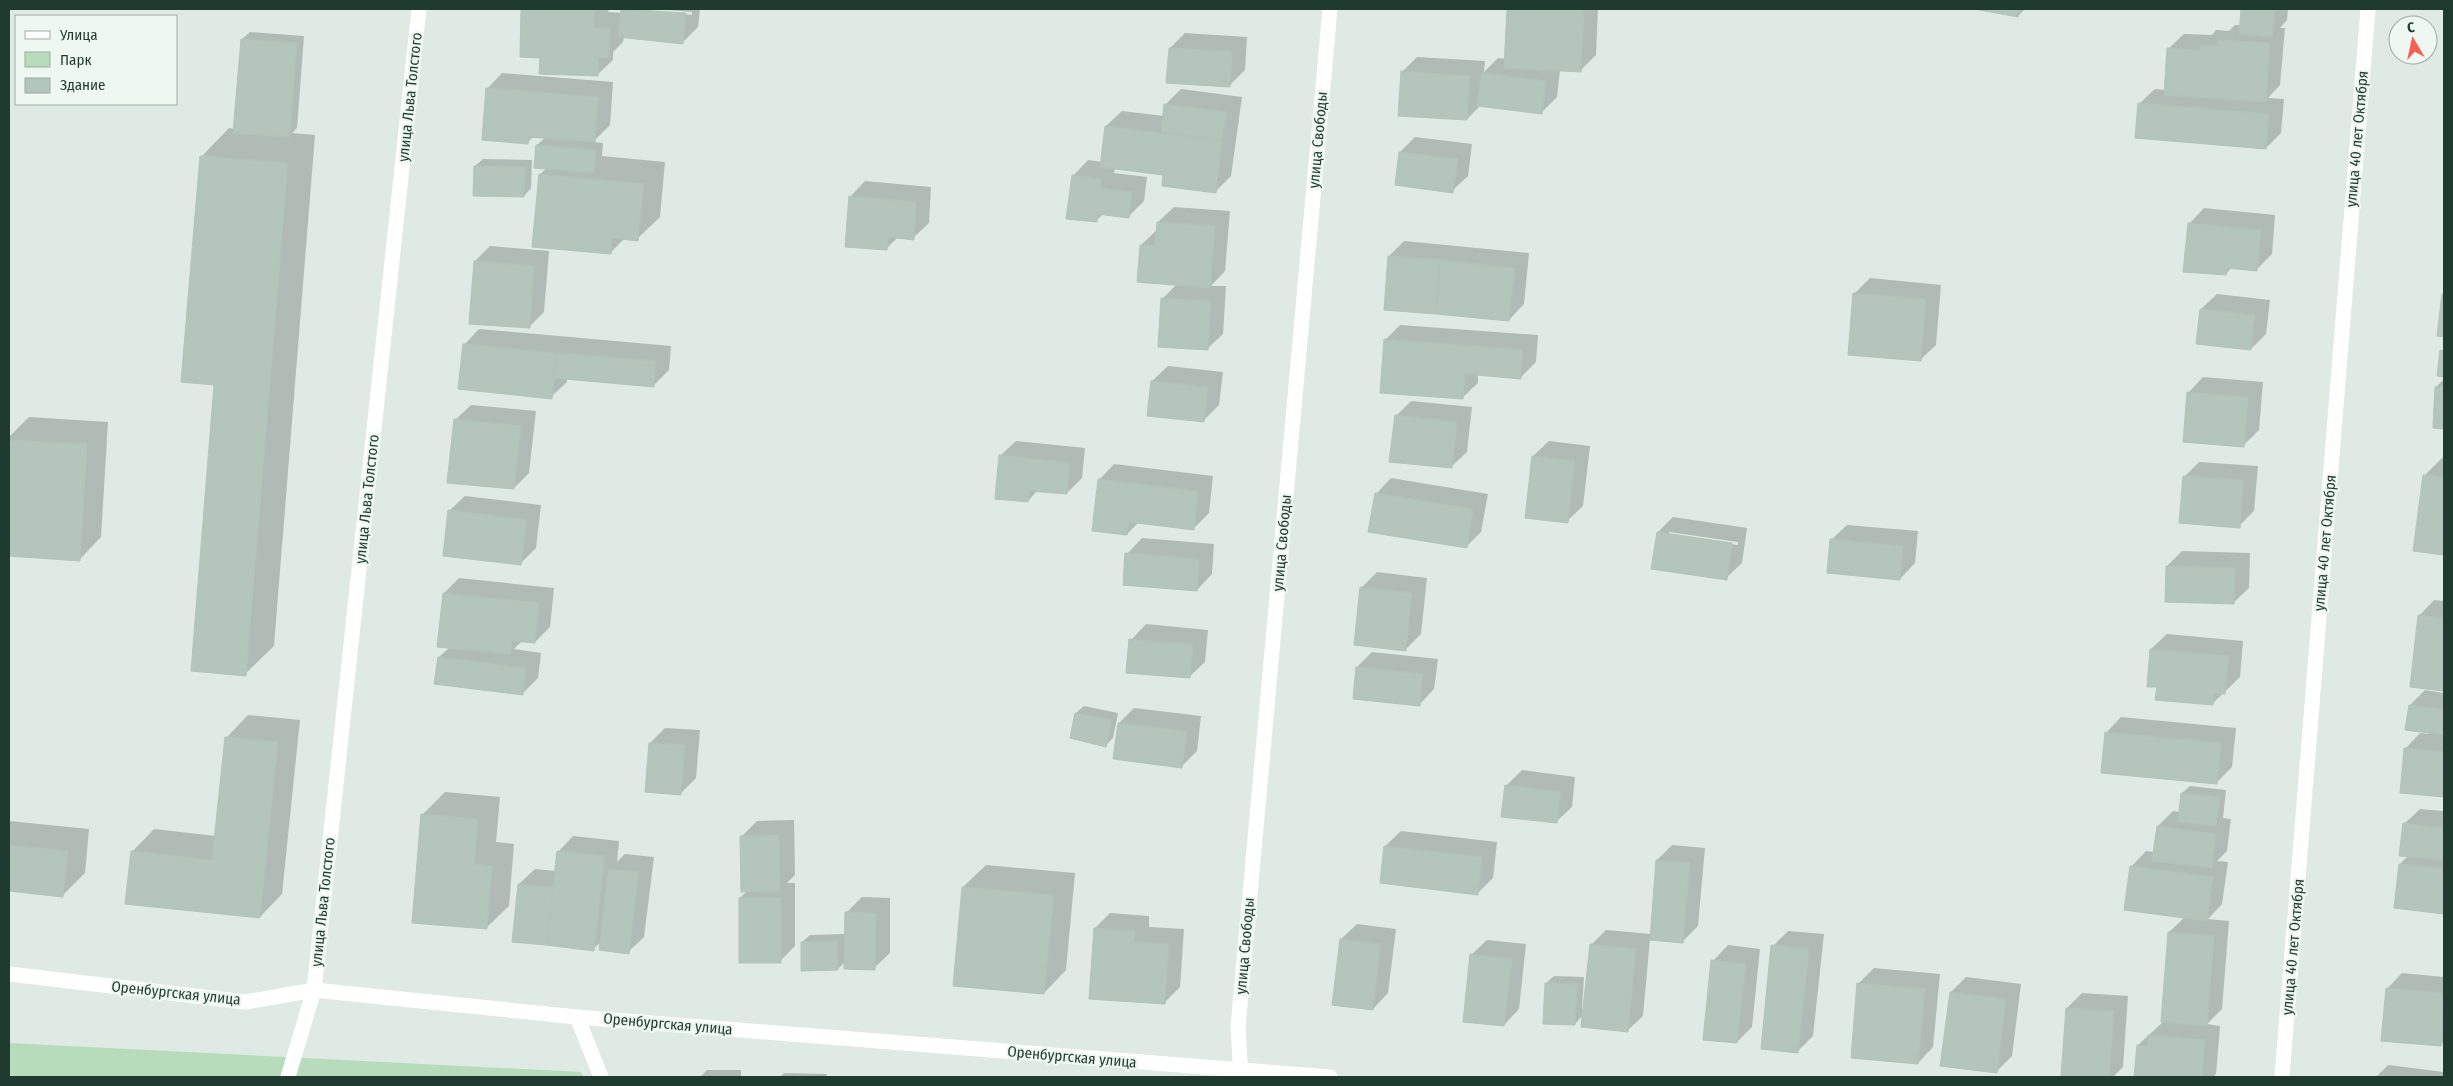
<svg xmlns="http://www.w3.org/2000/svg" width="2453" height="1086" viewBox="0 0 2453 1086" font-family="'Fira Sans Condensed',sans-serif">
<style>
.green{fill:#b6dcbb}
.shadow{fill:#0003;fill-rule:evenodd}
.building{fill:#b4c5bb;stroke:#b1c4b9}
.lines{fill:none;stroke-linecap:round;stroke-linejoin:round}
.service{stroke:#fff;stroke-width:15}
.minor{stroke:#fff;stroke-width:15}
.labels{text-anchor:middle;stroke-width:4.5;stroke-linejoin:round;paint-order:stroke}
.street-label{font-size:15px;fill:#1f3a2f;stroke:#eff7f1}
</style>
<rect width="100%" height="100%" fill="#deeae3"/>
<polygon class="green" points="9,1043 581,1072 583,1077 9,1077"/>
<g class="shadow">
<polygon points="523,9 609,9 608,12 622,13 622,9 634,9 692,15 692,12 657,9 700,9 698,27 682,43 624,37 623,42 613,52 613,60 597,75 541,57 521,56"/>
<polygon points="1508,9 1598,9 1596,55 1580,71 1560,70 1557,97 1542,112 1481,105 1467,119 1402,72 1417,57 1485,61 1484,72 1498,58 1506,59"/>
<polygon points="1981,9 2025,9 2018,16"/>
<polygon points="2243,9 2288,9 2287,20 2280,28 2285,28 2280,85 2268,98 2284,99 2281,133 2266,148 2139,104 2155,89 2165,90 2168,49 2184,34 2212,35 2216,30 2229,31 2235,25 2241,25"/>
<polygon points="250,32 304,36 297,128 292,133 315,135 274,646 245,674 216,384 201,157 229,128 235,129 242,39"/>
<polygon points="1185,33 1247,37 1245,70 1230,85 1170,48"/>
<polygon points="502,73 613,82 610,125 593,142 603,143 602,156 665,162 660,217 637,239 625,238 610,253 533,245 540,174 547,168 537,145 546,137 534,136 527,143 487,89"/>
<polygon points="1181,89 1242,97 1231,176 1216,191 1165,174 1115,168 1114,173 1147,177 1144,201 1128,217 1104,213 1096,221 1073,176 1088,160 1102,162 1106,126 1122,111 1164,116 1165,105"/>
<polygon points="1415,137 1472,144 1468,176 1452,191 1400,152"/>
<polygon points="483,159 532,160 531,188 524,196 475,166"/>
<polygon points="865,181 931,187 929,223 913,238 898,237 886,249 850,197"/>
<polygon points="1174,207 1230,211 1225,271 1211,286 1226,286 1223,334 1207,349 1162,299 1177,284 1141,245 1157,230 1158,222"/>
<polygon points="2204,208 2275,215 2272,254 2256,270 2232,267 2226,274 2189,224"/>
<polygon points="1404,241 1529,253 1524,304 1509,320 1389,256"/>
<polygon points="490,246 549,251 544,312 529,327 475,261"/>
<polygon points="1870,278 1941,285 1936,345 1920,360 1854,294"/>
<polygon points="2217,294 2270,300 2266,334 2251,349 2198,343 2201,309"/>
<polygon points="1400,325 1538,335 1536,362 1521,377 1478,374 1478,383 1462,398 1385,340"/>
<polygon points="479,329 671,346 669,370 653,386 567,378 567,382 551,397 464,345"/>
<polygon points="1168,366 1223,372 1219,405 1204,420 1152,381"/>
<polygon points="2203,377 2263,382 2259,430 2244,445 2188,393"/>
<polygon points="2444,379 2444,428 2434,427 2436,387"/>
<polygon points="1411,401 1472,407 1467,452 1451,467 1396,416"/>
<polygon points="471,405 536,411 529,473 514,488 455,420"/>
<polygon points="29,417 108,422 101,537 79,560 9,555 9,437"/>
<polygon points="1016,441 1085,448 1082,478 1067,493 1038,490 1028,501 1000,456"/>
<polygon points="1549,441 1590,446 1583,506 1567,521 1533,456"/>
<polygon points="2444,456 2444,554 2414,550 2424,476"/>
<polygon points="2199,462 2258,466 2254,511 2239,526 2184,477"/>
<polygon points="1114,464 1213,476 1209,513 1193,529 1139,522 1127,534 1099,480"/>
<polygon points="1391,478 1488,494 1481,532 1466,547 1376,494"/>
<polygon points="465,496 541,505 536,548 521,563 449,511"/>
<path d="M1673,517L1747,528L1742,563L1726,578L1658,532ZM1669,532L1738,542V545L1669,535Z"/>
<polygon points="1847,525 1918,531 1915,563 1900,579 1831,540"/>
<polygon points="1142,538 1214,544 1212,574 1197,590 1127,554"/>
<polygon points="2182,551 2250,553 2249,588 2233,603 2167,566"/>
<polygon points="1377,572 1427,578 1421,634 1406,649 1361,588"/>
<polygon points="459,578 554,588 550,627 535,642 522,641 514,649 541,653 538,678 523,693 439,657 450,647 444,593"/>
<polygon points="2434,600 2444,601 2444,689 2411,686 2419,616"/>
<polygon points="1146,624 1208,630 1205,662 1189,677 1131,640"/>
<polygon points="2167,634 2243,641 2240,677 2212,704 2158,686 2148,685 2151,649"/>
<polygon points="1372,652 1438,659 1434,689 1419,705 1357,667"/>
<polygon points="2425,690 2444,693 2444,795 2402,792 2405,749 2420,733 2429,734 2410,705"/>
<polygon points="1084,706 1118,713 1113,738 1106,745 1071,737 1076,713"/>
<polygon points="1134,708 1201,716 1197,751 1182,766 1119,723"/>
<polygon points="248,715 300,720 282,894 260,917 132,852 154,829 216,836 226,738"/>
<polygon points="2121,717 2236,728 2232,767 2217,782 2106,733"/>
<polygon points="665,728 700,730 696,778 680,794 650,743"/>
<polygon points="1522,770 1575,777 1572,807 1556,822 1506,786"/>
<polygon points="2190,786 2226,790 2223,818 2231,819 2227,851 2217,861 2228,862 2222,904 2208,919 2229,921 2222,1009 2207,1024 2220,1026 2216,1074 2213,1077 2135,1077 2138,1045 2164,1021 2169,932 2185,917 2131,867 2146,851 2154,852 2158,826 2173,811 2180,812 2182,793"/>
<polygon points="445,792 500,797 496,842 514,844 509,906 486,928 422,815"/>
<polygon points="2420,809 2444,811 2444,912 2395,907 2400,864 2409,855 2404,824"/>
<polygon points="794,820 795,875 787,883 795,883 795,946 780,961 740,898 748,890 742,836 757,821"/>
<polygon points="9,821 89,829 85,873 62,896 9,890"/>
<polygon points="1401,831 1497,842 1493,878 1477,894 1385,846"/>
<polygon points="573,836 619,841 617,862 625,854 654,857 644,937 628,952 601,942 593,949 519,884 535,869 556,871 558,852"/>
<polygon points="1672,845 1705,848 1698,926 1683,941 1650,939 1643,1016 1627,1031 1584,1014 1575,1024 1546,983 1554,976 1584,977 1582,1010 1585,1010 1591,945 1606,930 1651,934 1657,860"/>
<polygon points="986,865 1075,873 1066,970 1044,993 954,985 963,887"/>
<polygon points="862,897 890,898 890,953 874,968 846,961 838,969 802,942 810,935 846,934 846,913"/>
<polygon points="1110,913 1149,916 1149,927 1184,929 1180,987 1164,1003 1095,928"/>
<polygon points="1357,924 1396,929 1388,993 1373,1009 1341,939"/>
<polygon points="1788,931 1824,934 1813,1036 1798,1051 1773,946"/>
<polygon points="1487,940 1526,944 1519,1009 1504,1025 1471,955"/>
<polygon points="1728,945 1760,949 1752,1027 1737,1042 1713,961"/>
<polygon points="1874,968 1940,974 1933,1047 1918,1063 1858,984"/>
<polygon points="2402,973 2444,977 2444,1041 2441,1045 2387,989"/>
<polygon points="1966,977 2021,984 2012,1056 1996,1072 1951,992"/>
<polygon points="2082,993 2128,996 2123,1067 2113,1077 2062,1077 2067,1008"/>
<polygon points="2388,1065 2444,1072 2443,1077 2376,1077"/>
<polygon points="707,1070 741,1070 741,1077 700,1077"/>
<polygon points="784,1073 827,1074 826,1077 780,1077"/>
</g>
<g class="building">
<polygon points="521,9 594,9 594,27 610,28 609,58 598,58 598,76 539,74 540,58 520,57"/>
<polygon points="621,9 686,13 683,44 618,37"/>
<polygon points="1507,9 1584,9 1581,72 1504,68"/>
<polygon points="1974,9 2020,9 2018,17"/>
<polygon points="2241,9 2275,9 2272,37 2239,34"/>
<polygon points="241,39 297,43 290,137 233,133"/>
<polygon points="2218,40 2270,43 2266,102 2164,95 2167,48 2200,50 2200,45 2218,46"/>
<polygon points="1169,48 1232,51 1230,87 1166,83"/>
<polygon points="1401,71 1470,76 1467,120 1398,116"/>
<polygon points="1481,73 1546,81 1542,114 1477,106"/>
<polygon points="486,88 598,97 595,142 529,137 528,144 482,140"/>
<polygon points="2138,103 2269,114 2266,149 2135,138"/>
<polygon points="1164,104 1227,112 1222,140 1161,133"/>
<polygon points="1105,126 1222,140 1216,193 1162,186 1163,175 1100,167"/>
<polygon points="536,145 596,150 594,173 534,168"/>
<polygon points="1399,152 1458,159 1453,193 1395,185"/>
<polygon points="200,156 288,163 246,676 191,671 214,385 181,382"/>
<polygon points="474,166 525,167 524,197 473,196"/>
<polygon points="539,174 644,184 638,241 612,238 611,254 532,247"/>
<polygon points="1072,175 1101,179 1100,188 1132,192 1129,218 1097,214 1097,222 1066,219"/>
<polygon points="849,196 916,202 914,240 888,237 887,250 845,247"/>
<polygon points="1157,222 1215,226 1210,288 1137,282 1140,245 1155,245"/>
<polygon points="2188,223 2261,230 2257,271 2227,268 2226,275 2183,272"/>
<polygon points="1388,256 1440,260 1436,314 1384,310"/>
<polygon points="1440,260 1515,268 1509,321 1436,314"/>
<polygon points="474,261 534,266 530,328 469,324"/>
<polygon points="1853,293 1926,299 1921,361 1848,355"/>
<polygon points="2442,294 2444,294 2444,337 2437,336"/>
<polygon points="1161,298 1211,301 1208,350 1158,347"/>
<polygon points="2200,309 2255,315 2251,350 2196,344"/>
<polygon points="1384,339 1523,350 1521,379 1465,374 1463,399 1380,393"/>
<polygon points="463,344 556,353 552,399 458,389"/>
<polygon points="2440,350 2444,351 2444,377 2437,376"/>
<polygon points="556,353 656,361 654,387 554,378"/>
<polygon points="1151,381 1208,387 1204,422 1147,416"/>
<polygon points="2435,387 2444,387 2444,429 2433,428"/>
<polygon points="2187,392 2248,397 2244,447 2183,442"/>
<polygon points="1395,415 1457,422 1452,468 1389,462"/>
<polygon points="454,419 521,426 514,489 447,483"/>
<polygon points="9,440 87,444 80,561 9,556"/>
<polygon points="999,455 1070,463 1067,494 1029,491 1028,502 995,499"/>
<polygon points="1532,456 1575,461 1568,523 1525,518"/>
<polygon points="2423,475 2444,478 2444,555 2413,551"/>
<polygon points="2183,476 2243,480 2240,528 2179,523"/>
<polygon points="1098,479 1198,491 1194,530 1129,522 1127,535 1092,531"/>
<polygon points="1375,493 1473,509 1467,548 1368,532"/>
<polygon points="448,510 527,520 521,565 443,556"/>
<polygon points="1657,532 1732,543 1727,580 1651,569"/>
<polygon points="1830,539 1903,546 1900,580 1827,573"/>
<polygon points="1125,553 1199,559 1197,591 1123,585"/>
<polygon points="2166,566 2235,568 2234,604 2165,602"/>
<polygon points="1360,587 1412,593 1406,651 1354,645"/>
<polygon points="443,593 539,603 535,643 512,641 511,654 437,647"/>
<polygon points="2418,615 2444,618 2444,691 2410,687"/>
<polygon points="1129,639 1193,645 1190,678 1126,673"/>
<polygon points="2150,649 2229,656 2225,694 2214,693 2213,705 2155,700 2157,687 2147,687"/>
<polygon points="438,657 526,668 523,695 434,684"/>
<polygon points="1356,667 1423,674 1420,706 1353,699"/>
<polygon points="2409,705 2444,710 2444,735 2405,730"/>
<polygon points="1075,713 1112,720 1106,747 1070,738"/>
<polygon points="1118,723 1187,731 1182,768 1113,759"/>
<polygon points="2105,732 2221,743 2217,784 2101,773"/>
<polygon points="225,737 278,742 260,918 125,904 131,851 212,860"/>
<polygon points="649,743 685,745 681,795 645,792"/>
<polygon points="2404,748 2444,752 2444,797 2400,793"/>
<polygon points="1505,785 1561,792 1557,823 1501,817"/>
<polygon points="2181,793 2220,797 2216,826 2178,822"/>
<polygon points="421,814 478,819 474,864 492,866 487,929 412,923"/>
<polygon points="2403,823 2444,828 2444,860 2399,856"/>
<polygon points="2157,826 2216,834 2212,868 2152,861"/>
<polygon points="779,835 780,891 741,892 740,836"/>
<polygon points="9,845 68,851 63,897 9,891"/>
<polygon points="1384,846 1482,857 1478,895 1380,883"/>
<polygon points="557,851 605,856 594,951 546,945"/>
<polygon points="1656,860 1690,863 1683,943 1650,940"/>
<polygon points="2399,864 2444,868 2444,914 2394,908"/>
<polygon points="2130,866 2213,877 2207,921 2124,910"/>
<polygon points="608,869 639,872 629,954 599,950"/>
<polygon points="518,884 553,887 546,945 512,942"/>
<polygon points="962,887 1054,895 1044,994 953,986"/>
<rect x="739" y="898" width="42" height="65"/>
<polygon points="845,912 876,913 875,970 844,969"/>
<polygon points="1094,928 1135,931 1134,942 1169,944 1165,1004 1089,999"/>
<polygon points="2168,932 2214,936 2207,1026 2161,1022"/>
<polygon points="1340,939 1381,944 1373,1010 1332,1005"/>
<polygon points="837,941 838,970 801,971 801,942"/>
<polygon points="1590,944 1636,949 1628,1032 1581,1027"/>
<polygon points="1771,945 1809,949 1798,1053 1761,1049"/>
<polygon points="1470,954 1512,959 1504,1026 1463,1022"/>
<polygon points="1711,960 1746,964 1737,1043 1703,1040"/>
<polygon points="1545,983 1577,984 1575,1025 1543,1024"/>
<polygon points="1857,983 1925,989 1918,1064 1851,1058"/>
<polygon points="2386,988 2444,993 2441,1046 2381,1041"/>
<polygon points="1950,992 2006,999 1997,1073 1940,1066"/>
<polygon points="2066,1008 2114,1011 2109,1077 2061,1077"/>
<polygon points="2148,1035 2205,1040 2202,1077 2134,1077 2137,1045 2147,1046"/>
</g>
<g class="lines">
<g class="service">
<polyline points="577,1017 601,1077"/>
<polyline points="288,1077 314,990"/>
</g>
<g class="minor">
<polyline points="9,974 246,1002 314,990 577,1017 1330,1077"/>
<polyline points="314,990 419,9"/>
<polyline points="1241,1077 1238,1027 1330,9"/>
<polyline points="2282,1077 2368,9"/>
</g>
</g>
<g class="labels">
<g class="street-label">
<text transform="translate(410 97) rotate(-84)" y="5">улица Льва Толстого</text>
<text transform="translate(2357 139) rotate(-85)" y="5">улица 40 лет Октября</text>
<text transform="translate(1318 140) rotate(-85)" y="5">улица Свободы</text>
<text transform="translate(367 499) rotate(-84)" y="5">улица Льва Толстого</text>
<text transform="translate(1282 543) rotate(-85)" y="5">улица Свободы</text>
<text transform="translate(2325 543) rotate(-85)" y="5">улица 40 лет Октября</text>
<text transform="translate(323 902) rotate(-84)" y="5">улица Льва Толстого</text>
<text transform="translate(1245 946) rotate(-85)" y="5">улица Свободы</text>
<text transform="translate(2293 947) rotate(-85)" y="5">улица 40 лет Октября</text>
<text transform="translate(176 993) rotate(6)" y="5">Оренбургская улица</text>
<text transform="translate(668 1024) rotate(5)" y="5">Оренбургская улица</text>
<text transform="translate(1072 1057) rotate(5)" y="5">Оренбургская улица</text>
</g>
</g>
<rect width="2453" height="1086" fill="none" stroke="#1f3a2f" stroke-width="20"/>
<rect x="15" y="15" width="162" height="90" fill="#eff7f1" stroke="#9caba3"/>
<rect x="25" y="31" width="25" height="8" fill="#ffffff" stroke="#9caba3"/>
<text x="60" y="40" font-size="15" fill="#1f3a2f">Улица</text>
<rect x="25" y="52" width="25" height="15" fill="#b6dcbb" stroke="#9caba3"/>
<text x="60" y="65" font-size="15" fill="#1f3a2f">Парк</text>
<rect x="25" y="78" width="25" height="15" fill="#b4c5bb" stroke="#9caba3"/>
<text x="60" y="90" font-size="15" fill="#1f3a2f">Здание</text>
<g transform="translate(2413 40) rotate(351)"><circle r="24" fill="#eff7f1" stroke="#9caba3"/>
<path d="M0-4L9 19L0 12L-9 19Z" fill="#f46152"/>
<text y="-8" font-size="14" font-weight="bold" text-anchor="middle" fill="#1f3a2f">С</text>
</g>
</svg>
